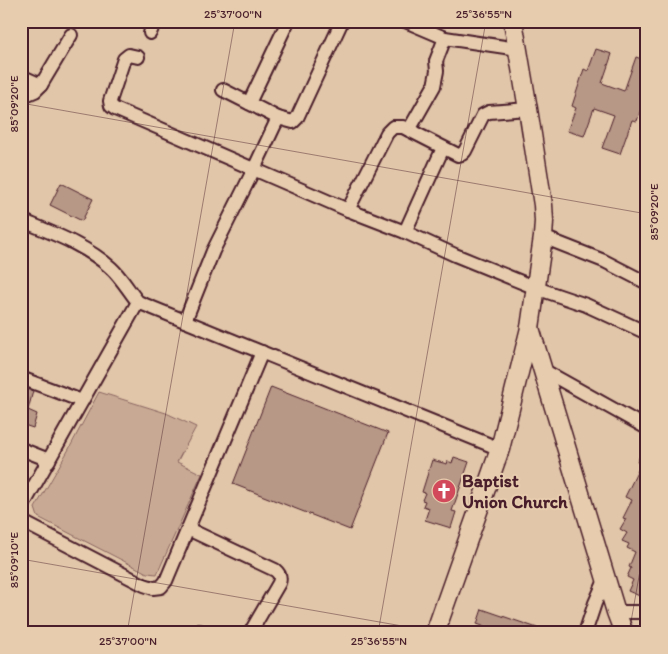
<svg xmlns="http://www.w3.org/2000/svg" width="668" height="654" viewBox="0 0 668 654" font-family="Itim,sans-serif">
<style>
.green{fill:#c8aa94;stroke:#896460}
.building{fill:#b79786;stroke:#4a1f2b}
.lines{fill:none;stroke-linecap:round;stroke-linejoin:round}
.street-casing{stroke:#4a1f2b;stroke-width:16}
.secondary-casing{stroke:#4a1f2b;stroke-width:21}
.street{stroke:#e7cdae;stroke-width:12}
.secondary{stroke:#e7cdae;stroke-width:18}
.ticks{fill:none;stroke:#4a1f2b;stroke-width:1;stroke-opacity:0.45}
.labels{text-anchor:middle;stroke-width:4;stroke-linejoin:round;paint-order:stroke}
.poi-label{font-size:18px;font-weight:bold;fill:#4a1f2b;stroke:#e7cdae;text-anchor:start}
.neatline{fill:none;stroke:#4a1f2b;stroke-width:2}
.ticks-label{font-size:12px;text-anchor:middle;fill:#4a1f2b}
</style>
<rect width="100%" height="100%" fill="#e1c6a9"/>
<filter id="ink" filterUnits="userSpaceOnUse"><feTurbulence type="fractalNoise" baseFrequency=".02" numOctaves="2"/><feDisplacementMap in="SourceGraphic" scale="10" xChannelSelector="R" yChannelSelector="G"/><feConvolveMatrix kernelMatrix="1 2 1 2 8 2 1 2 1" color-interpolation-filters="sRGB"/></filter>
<g filter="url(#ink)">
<polygon class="green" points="99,392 166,413 196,427 177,462 202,474 157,574 147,573 38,517 35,508 69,449"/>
<g class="building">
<polygon points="596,49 612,54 602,83 624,91 636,57 647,61 647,80 641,96 645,97 637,121 632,120 620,154 602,148 614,115 594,108 584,136 567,131 576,108 572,106 584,69 588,71"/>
<polygon points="61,183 93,199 82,221 50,205"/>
<polygon points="21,387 33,391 28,410 37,414 33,428 21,424"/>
<polygon points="271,387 388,433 350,530 233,484"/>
<polygon points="647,442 647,585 642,597 628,591 633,580 627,577 631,568 629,567 635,552 627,548 629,544 622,541 627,533 620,529 626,519 623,518 632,500 625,497 641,464 637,462"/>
<polygon points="454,457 469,462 452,511 456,512 451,528 425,520 429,508 423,506 425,501 422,500 425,493 422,492 432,460 447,464 448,461 452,463"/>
<polygon points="482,609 546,631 546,633 502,633 477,624"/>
</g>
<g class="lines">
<g class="street-casing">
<g id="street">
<polyline points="405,21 445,38 518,49"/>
<polyline points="150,33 155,21"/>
<polyline points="138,57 129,55 124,59 110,101 111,106 115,109 348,210 405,232 455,255 536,288 586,305 647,333"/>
<polyline points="21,76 41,85"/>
<polyline points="223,90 278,118"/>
<polyline points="21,97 35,91 41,85 71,35"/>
<polyline points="249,103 288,21"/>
<polyline points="409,130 434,86 437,71 436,61 445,38"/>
<polyline points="348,210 387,133 393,127 403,127 458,155 462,154 465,151 483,115 489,112 528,109"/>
<path d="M21,220C52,233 86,245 111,268C121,277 129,291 138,302"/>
<polyline points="405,232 443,148"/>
<polyline points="543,237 604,261 647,283"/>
<polyline points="185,321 213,251 254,169 278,118 293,122 297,118 342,21"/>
<polyline points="543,370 647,428"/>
<polyline points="21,378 82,401"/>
<polyline points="21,449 49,460"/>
<polyline points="21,509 138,302 500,449"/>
<polyline points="21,521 144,585 153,588 161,587 166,581 262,352"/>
<path d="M188,529L275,570C280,574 281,577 279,583L250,633"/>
<polyline points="616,612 641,612 647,610"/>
<polyline points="199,631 203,633"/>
<polyline points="21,632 22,633"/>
<polyline points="585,633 595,603 606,578"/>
</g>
</g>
<g class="secondary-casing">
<g id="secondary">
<polyline points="530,328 616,612 624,633"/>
<polyline points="435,633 500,449 530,328 543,237 544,221 543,205 528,109 513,21"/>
</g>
</g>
<use href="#street" class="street"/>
<use href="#secondary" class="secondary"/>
</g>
</g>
<path class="ticks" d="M21,103L647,214M21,559L442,633M127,633L235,21M378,633L486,21M629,633L647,531"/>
<defs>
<g id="church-disc" transform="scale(1.25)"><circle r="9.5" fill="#d1495b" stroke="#e7cdae"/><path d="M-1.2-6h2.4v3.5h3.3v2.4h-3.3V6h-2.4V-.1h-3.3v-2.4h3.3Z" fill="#fff"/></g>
</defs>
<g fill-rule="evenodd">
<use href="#church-disc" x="444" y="491"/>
</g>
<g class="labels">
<g class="poi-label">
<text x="462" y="487">Baptist<tspan x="462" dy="21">Union Church</tspan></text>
</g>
</g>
<rect width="668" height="654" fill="none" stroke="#e7cdae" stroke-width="55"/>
<rect x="28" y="28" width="612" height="598" class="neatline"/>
<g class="ticks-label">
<text x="233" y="18">25°37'00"N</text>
<text x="484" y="18">25°36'55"N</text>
<text transform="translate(14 104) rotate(-90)" y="4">85°09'20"E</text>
<text transform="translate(654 212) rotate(-90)" y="4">85°09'20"E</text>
<text transform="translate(14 560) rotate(-90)" y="4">85°09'10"E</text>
<text x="128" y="645">25°37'00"N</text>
<text x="379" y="645">25°36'55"N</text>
</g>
</svg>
